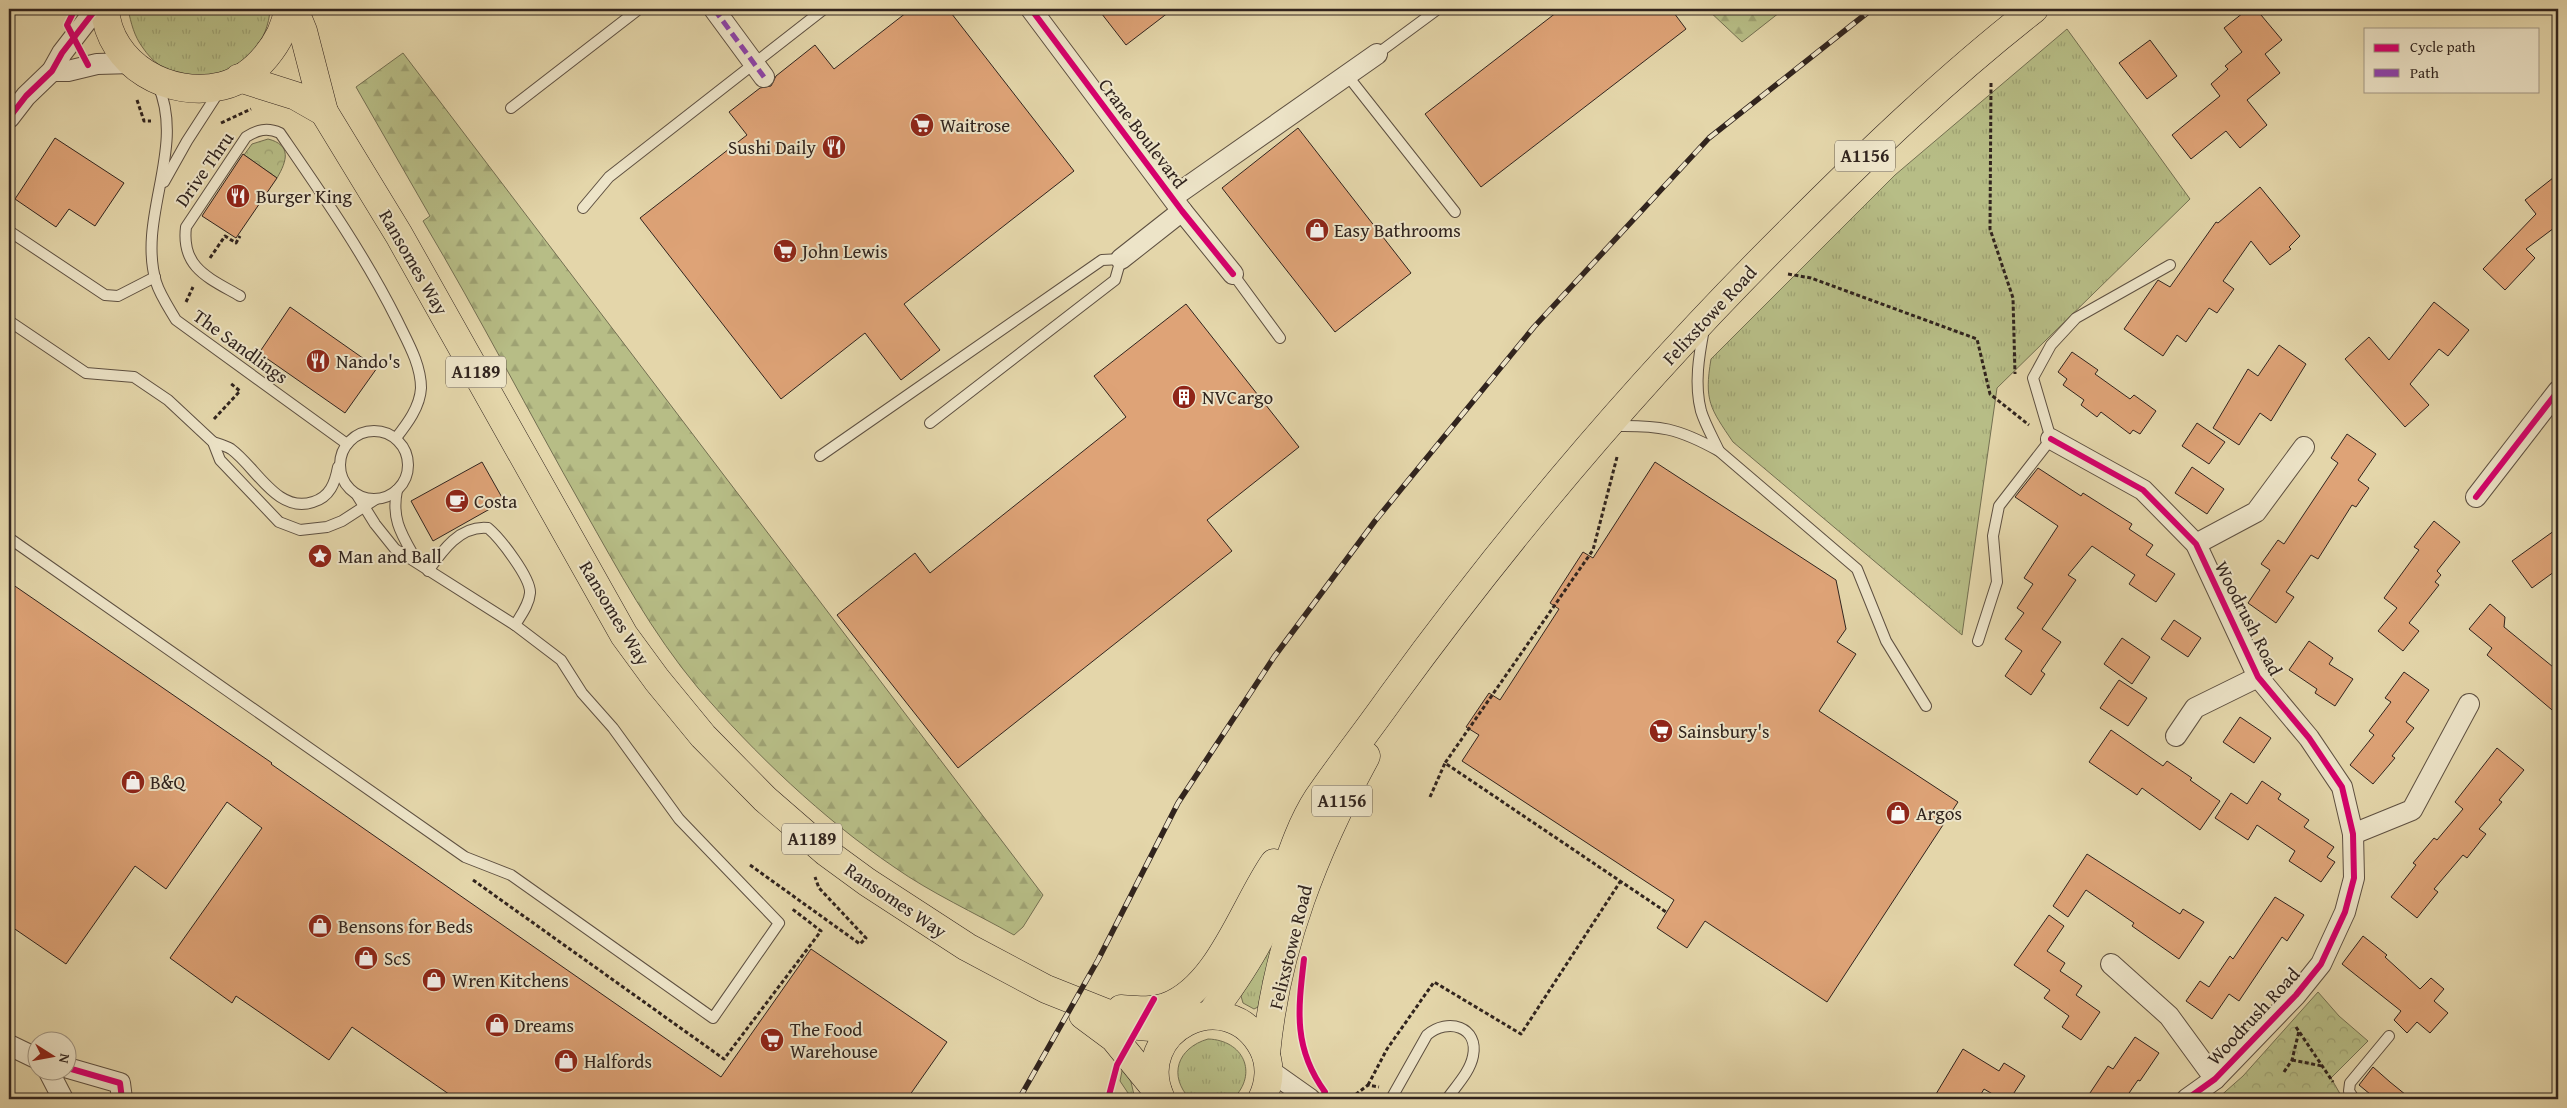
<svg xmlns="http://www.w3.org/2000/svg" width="2567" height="1108" viewBox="0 0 2567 1108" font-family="'Gentium Book Plus',serif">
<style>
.grass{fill:url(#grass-tufts);stroke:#747052}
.forest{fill:url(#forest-firs);stroke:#747052}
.park{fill:url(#park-crowns);stroke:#747052}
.building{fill:#dea377;stroke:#31241e}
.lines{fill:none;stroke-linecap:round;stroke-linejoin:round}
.lane-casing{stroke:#5e5041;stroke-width:12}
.street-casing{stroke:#5e5041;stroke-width:22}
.primary-casing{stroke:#31241e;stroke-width:29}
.path{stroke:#31241e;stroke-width:3;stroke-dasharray:4 2.5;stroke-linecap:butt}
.lane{stroke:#ede4c8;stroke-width:10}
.street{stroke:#ede4c8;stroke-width:20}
.primary{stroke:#e4d6aa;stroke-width:28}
.rail-casing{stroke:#31241e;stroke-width:5.5}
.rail{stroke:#ede4c8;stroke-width:4;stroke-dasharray:11;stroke-linecap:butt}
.quiet{stroke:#8e44ad;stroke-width:5;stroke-dasharray:10 5;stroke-linecap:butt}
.cycleway-casing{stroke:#ede4c8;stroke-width:9}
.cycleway{stroke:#d6006c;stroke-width:6}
.labels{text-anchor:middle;stroke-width:4;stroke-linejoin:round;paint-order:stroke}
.shield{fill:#ede4c8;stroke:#695e51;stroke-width:1}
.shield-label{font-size:18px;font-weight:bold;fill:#31241e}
.poi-label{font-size:19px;fill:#31241e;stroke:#ede4c8;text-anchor:start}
.street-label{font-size:19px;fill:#31241e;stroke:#ede4c8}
</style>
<defs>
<pattern id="grass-tufts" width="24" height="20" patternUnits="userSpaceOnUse" patternTransform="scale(1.25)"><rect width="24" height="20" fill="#b7bd86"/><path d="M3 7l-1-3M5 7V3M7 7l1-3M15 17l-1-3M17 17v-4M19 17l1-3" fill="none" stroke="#9ea273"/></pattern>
<pattern id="forest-firs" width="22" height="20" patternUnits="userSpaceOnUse" patternTransform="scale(1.25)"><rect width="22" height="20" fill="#b7bd86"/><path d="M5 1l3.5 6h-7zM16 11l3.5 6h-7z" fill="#9ea273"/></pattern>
<pattern id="park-crowns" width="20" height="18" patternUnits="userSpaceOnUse" patternTransform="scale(1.25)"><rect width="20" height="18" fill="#b7bd86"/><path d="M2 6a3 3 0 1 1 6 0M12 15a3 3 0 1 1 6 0" fill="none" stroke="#9ea273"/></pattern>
</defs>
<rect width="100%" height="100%" fill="#e4d6aa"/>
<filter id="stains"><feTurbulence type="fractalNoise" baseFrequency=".004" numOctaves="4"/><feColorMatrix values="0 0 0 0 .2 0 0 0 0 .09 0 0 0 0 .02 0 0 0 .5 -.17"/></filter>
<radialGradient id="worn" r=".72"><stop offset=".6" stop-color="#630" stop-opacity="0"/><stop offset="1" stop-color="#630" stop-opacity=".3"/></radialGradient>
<g class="grass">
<path d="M128,9H270C267,73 179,102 143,48C134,36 131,23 128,9Z"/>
<path d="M2067,29L2190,199L1997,388L1962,635L1733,442C1710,408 1704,401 1711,359L1895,175Z"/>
<polygon points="1269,942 1272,945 1258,1007 1254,1009 1243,1003 1241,996"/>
<path d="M1208,1039C1243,1040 1259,1073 1233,1099H1190C1168,1076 1177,1048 1208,1039Z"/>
<polygon points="1123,1066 1131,1082 1135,1099 1132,1099 1120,1081"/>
</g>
<g class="forest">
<polygon points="1707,9 1784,9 1742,42"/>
<path d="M403,53L1043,895L1023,927L1014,935C975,913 931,893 894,867C822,818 755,754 698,688C652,633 618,570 583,508C529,413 479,315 423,221L430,216L356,87Z"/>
</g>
<g class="park">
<path d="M268,139C292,145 287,161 277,178L244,155L252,144Z"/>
<polygon points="2318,992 2339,1016 2368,1041 2331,1078 2343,1099 2217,1099 2243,1076"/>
</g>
<g class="building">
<polygon points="911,9 948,9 1074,171 904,304 940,350 901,380 865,333 781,399 640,218 747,135 729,112 760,88 771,86 776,76 815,45 834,69"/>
<polygon points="1098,9 1173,9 1126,45"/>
<polygon points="1561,9 1671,9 1686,29 1481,187 1425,114"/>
<polygon points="2248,9 2256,9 2282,40 2265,54 2280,73 2247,100 2267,125 2240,148 2226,131 2191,159 2172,135 2220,96 2211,84 2228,69 2225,66 2242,52 2224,28"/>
<polygon points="2150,40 2177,76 2147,99 2119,63"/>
<polygon points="1298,128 1411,273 1335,332 1222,188"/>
<polygon points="55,138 124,183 95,226 69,209 56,227 15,199"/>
<polygon points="243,154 277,178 236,238 202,216"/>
<polygon points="2558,174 2558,225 2526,249 2535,258 2505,290 2483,269 2536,214 2525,200"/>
<polygon points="2260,187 2300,236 2289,247 2291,249 2270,265 2251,241 2223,281 2234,289 2217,313 2209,308 2186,342 2177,335 2163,356 2124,329 2158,280 2170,287 2216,222 2218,223"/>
<polygon points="2434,302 2469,330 2448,356 2439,349 2410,384 2429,405 2405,427 2345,359 2369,337 2389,360"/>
<polygon points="1186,304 1299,447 1207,520 1232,551 958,768 837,615 915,553 930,573 1126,417 1094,376"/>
<polygon points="290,307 377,368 345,413 259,353"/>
<polygon points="2279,345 2306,364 2271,421 2260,413 2239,445 2213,428 2248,369 2258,376"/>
<polygon points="2072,352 2098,370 2095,374 2130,399 2134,395 2156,411 2140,434 2133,430 2130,434 2101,412 2097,417 2081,405 2084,400 2063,385 2067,379 2058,372"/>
<polygon points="2197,423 2225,442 2209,464 2182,446"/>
<polygon points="2347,434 2376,454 2358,480 2369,488 2356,507 2352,505 2318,559 2311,555 2286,592 2294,597 2276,623 2248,603 2270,570 2261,564 2278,540 2284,544 2338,463 2331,458"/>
<polygon points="482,462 504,501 433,541 411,501"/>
<polygon points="1655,462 1836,580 1846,629 1837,642 1856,654 1819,711 1958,802 1827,1002 1705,921 1687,948 1657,928 1674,900 1462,761 1479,735 1466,727 1489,693 1500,700 1559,609 1550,603 1583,552 1593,558"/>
<polygon points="2192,467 2224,489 2207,514 2175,493"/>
<polygon points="2038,468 2081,496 2083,493 2132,524 2129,529 2153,545 2146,555 2175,574 2156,602 2129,584 2135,575 2092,546 2068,575 2076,580 2042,629 2061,642 2041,671 2045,674 2031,695 2005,676 2022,651 2005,639 2024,613 2017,608 2033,584 2024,578 2058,526 2015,497"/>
<polygon points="2434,521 2460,542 2437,571 2441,575 2435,582 2439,585 2409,623 2419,631 2403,651 2378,631 2397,608 2384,598 2419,550 2414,547"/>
<polygon points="2558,528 2558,569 2532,588 2512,561"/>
<polygon points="9,582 272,763 271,764 721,1077 811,949 947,1042 907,1099 456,1099 352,1027 329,1060 236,996 232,1003 170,958 262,828 227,802 166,889 135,866 66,964 9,925"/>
<polygon points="2490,604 2505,617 2504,627 2558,671 2558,715 2487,655 2492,648 2469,629"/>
<polygon points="2174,620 2201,638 2188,657 2161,639"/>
<polygon points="2122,638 2150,657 2132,684 2104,664"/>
<polygon points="2309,641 2333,658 2329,664 2353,679 2335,706 2315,693 2317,689 2289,670"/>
<polygon points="2404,672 2429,690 2406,722 2414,728 2392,756 2395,758 2373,784 2350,765 2374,735 2369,731 2391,702 2385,698"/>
<polygon points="2119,680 2147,698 2128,726 2100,708"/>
<polygon points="2240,717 2271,738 2254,763 2223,742"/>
<polygon points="2111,730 2163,766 2167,761 2192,778 2190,780 2220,801 2200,830 2142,788 2137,795 2089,762"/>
<polygon points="2497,748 2524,770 2499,800 2502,802 2479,829 2486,834 2467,858 2463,855 2434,889 2438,892 2417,918 2391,897 2416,865 2413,863 2434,838 2437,840 2463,809 2455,802"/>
<polygon points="2262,781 2281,794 2278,799 2309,820 2304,827 2334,847 2327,857 2335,862 2321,882 2289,861 2295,851 2257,825 2248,840 2215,818 2231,793 2247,804"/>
<polygon points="2087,854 2180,914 2183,909 2204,922 2179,959 2132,926 2134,923 2086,890 2068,917 2053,906"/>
<polygon points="2275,897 2304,915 2287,941 2282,937 2239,1001 2229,994 2212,1019 2186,1001 2200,981 2209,987 2230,956 2233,959"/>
<polygon points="2049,915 2064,926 2047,951 2065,963 2060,971 2082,986 2076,995 2100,1012 2081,1040 2062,1027 2069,1016 2044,998 2050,990 2014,965"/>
<polygon points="2363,936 2387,955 2385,957 2420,989 2431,978 2444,989 2434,1001 2448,1013 2430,1033 2417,1022 2407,1033 2394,1020 2401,1011 2342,964"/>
<polygon points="2135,1037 2159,1053 2140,1081 2138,1080 2125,1099 2086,1099 2108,1066 2113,1069"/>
<polygon points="1963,1049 1999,1071 2004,1063 2025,1076 2010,1099 2001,1099 1984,1089 1978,1099 1933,1099"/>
<polygon points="2373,1067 2390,1082 2411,1099 2376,1099 2359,1085"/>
</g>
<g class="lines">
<g class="lane-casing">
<g id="lane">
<polyline points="1377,54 1438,9"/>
<polyline points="1347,75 1455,212"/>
<path d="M158,85C186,149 137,217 156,282C160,295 169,308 176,320L347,444"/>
<polyline points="511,108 639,9"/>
<polyline points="164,182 187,141 220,90"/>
<polyline points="583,208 609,177 824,9"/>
<polyline points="9,231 105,295 118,296 155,277"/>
<polyline points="1233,274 1280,338"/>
<path d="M240,296C209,278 181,268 186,227L246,137C257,130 267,127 280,133C322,194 364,254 397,320C407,341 421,364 421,388C420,407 407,424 396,438"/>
<polyline points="9,321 86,373 134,377 168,400 213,442 220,460 279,522 300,530 327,527 342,521 376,499"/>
<path d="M1704,329C1699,355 1694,384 1701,411C1705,424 1713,438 1719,451"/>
<path d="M1614,426C1659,425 1678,428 1719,451L1857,569L1886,641L1926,706"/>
<circle cx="374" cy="465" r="34"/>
<path d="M213,442C219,444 226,446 231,449C256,467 277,514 313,502C330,497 335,483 338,467"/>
<polyline points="820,456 1102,260 1121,259 1115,280 930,423"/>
<path d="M397,490C391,520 402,535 416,560"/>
<polyline points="9,538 465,857 511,875 713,1018 779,923 679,819 613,728 582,693 561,660 515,625 395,549 375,524 357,495"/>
<path d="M428,571C442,551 460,525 488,528C500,538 531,578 530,593C529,605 521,615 515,625"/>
<polyline points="1978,641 1997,582 1993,536 1999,506 2051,439 2033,378 2051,345 2076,318 2170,265"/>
<path d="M1391,1099L1427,1035C1448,1017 1479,1027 1473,1056C1470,1072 1456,1086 1447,1099"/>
<polyline points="2354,1099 2349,1091 2350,1083 2389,1036"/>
</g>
</g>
<g class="street-casing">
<g id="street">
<polyline points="714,9 764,77"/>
<polyline points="1031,9 1182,211 1233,274"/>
<polyline points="52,71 68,71 97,64 133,63"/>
<polyline points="9,118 26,96 52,71 62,53 96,9"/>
<polyline points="1173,197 1377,54"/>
<polyline points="1121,259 1182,211"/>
<polyline points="2051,439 2143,490 2196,544 2258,677 2309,738 2342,787 2353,834 2354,878 2345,912 2321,964 2296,995 2215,1079 2187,1099"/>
<polyline points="2476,497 2558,391"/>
<polyline points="2196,544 2256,512 2304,447"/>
<polyline points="2176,736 2195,708 2258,677"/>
<polyline points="2353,834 2412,810 2469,704"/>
<polyline points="2111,964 2169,1016 2215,1079"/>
<polyline points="9,1045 38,1059"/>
<polyline points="68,1068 120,1083 122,1099"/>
<polyline points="48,1070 63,1099"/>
<polyline points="1269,1070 1310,1099"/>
</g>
</g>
<g class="primary-casing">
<g id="primary">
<path d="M105,9C109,65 170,99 222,86C255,78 284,41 288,9"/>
<polyline points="294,9 303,31 324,112 399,235 624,635 657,680 703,736 765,799 826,852 867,882 967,947 1046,989 1139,1026 1174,1029"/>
<polyline points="239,78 296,96 324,112"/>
<path d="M1121,1009C1136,1010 1151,1012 1166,1007C1219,988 1244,906 1274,863"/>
<polyline points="1083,1015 1114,1038 1158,1092"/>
<path d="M1210,1015C1230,988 1249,961 1263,932C1283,888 1292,838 1318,798C1342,763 1368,730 1392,696C1512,531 1645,375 1790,231C1868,153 1947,77 2034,9"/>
<path d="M1266,1054C1276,946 1315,850 1366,756"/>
<path d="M1161,1099C1129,1030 1227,980 1263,1048C1271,1064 1270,1083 1262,1099"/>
</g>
</g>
<g class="path">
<polyline points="1991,83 1990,229 2013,298 2015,374"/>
<polyline points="137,100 144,121 151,121"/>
<polyline points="221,123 251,109"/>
<polyline points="210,258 225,236 236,243 240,236"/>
<polyline points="1788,274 1811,278 1977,339 1990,394 2029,425"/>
<polyline points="186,302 193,287"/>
<polyline points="214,419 240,391 230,383"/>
<polyline points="1617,457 1593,550 1445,763 1666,912"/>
<polyline points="1430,797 1445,763"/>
<polyline points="750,865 860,944 866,938 819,888 815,877"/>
<polyline points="473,880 724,1059 821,931 791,908"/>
<polyline points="2296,1027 2333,1082"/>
<polyline points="2292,1060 2322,1066"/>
<polyline points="2284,1072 2292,1060 2299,1031"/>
<polyline points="1368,1085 1387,1049 1434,982 1521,1034 1620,882"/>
<polyline points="1332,1095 1341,1099"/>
<polyline points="1344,1099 1351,1098 1368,1085 1379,1087"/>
</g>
<use href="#lane" class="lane"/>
<use href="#street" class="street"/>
<use href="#primary" class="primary"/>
<g class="rail-casing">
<polyline id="rail" points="1019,1099 1098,960 1178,803 1274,657 1375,521 1534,327 1709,138 1872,9"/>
</g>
<use href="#rail" class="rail"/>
<polyline class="quiet" points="714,9 764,77"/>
<g class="cycleway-casing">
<g id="cycleway">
<polyline points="75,9 67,25 88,65"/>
<polyline points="1031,9 1182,211 1233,274"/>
<polyline points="9,118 26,96 52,71 62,53 96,9"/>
<polyline points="2051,439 2143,490 2196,544 2258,677 2309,738 2342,787 2353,834 2354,878 2345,912 2321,964 2296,995 2215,1079 2187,1099"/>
<polyline points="2476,497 2558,391"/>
<path d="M1304,959C1298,1010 1293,1048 1325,1092L1321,1099"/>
<polyline points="68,1068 120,1083 122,1099"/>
<polyline points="1108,1099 1117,1065 1154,999"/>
</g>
</g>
<use href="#cycleway" class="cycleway"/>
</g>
<defs>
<g id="supermarket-disc" transform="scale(1.25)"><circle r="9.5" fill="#8f2418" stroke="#ede4c8"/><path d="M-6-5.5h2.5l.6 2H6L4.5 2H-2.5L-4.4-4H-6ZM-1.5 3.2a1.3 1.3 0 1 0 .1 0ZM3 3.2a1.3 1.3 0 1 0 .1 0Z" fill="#fff"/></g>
<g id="restaurant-disc" transform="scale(1.25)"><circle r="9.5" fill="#8f2418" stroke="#ede4c8"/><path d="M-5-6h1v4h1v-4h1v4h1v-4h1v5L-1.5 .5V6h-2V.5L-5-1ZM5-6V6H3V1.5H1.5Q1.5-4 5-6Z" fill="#fff"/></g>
<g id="shop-disc" transform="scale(1.25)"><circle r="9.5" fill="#8f2418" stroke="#ede4c8"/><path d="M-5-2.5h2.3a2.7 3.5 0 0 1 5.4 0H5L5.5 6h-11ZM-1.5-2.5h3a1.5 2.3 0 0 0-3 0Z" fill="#fff"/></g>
<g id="building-disc" transform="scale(1.25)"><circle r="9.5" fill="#8f2418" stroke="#ede4c8"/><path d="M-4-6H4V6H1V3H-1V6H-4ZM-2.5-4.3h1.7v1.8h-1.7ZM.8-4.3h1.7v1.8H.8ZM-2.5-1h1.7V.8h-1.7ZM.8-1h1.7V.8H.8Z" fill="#fff"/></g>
<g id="cafe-disc" transform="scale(1.25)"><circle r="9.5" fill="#8f2418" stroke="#ede4c8"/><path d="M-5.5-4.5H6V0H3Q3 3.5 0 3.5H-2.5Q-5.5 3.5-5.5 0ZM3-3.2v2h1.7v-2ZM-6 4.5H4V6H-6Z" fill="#fff"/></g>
<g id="sight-disc" transform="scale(1.25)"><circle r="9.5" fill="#8f2418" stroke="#ede4c8"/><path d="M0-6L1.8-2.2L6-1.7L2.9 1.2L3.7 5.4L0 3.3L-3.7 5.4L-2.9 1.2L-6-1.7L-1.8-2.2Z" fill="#fff"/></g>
</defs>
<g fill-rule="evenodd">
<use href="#supermarket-disc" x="922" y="125"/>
<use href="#restaurant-disc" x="834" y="147"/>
<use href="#restaurant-disc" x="238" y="196"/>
<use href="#shop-disc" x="1317" y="230"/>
<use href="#supermarket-disc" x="785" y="251"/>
<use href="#restaurant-disc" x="318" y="361"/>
<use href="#building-disc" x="1184" y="397"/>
<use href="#cafe-disc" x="457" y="501"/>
<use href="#sight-disc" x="320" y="556"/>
<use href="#supermarket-disc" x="1661" y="731"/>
<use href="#shop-disc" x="133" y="782"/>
<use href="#shop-disc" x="1898" y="813"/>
<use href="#shop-disc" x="320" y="926"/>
<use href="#shop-disc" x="366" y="958"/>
<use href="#shop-disc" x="434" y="980"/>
<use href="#shop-disc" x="497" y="1025"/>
<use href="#supermarket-disc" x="772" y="1040"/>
<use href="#shop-disc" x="566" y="1061"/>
</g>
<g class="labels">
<g class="shield">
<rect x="1835" y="140.5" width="60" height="31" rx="4"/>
<rect x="446" y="356.5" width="60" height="31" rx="4"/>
<rect x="1312" y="785.5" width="60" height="31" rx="4"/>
<rect x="782" y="823.5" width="60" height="31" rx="4"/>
</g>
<g class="shield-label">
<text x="1865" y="162">A1156</text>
<text x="476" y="378">A1189</text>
<text x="1342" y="807">A1156</text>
<text x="812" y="845">A1189</text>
</g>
<g class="poi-label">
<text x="940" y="132">Waitrose</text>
<text x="816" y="154" text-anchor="end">Sushi Daily</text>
<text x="256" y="203">Burger King</text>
<text x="1334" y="237">Easy Bathrooms</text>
<text x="802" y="258">John Lewis</text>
<text x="336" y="368">Nando's</text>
<text x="1202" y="404">NVCargo</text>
<text x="474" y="508">Costa</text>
<text x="338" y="563">Man and Ball</text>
<text x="1678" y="738">Sainsbury's</text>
<text x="150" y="789">B&amp;Q</text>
<text x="1916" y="820">Argos</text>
<text x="338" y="933">Bensons for Beds</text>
<text x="384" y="965">ScS</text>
<text x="452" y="987">Wren Kitchens</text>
<text x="514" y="1032">Dreams</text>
<text x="790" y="1036">The Food<tspan x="790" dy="22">Warehouse</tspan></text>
<text x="584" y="1068">Halfords</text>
</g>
<g class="street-label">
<text transform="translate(1143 133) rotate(53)" y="7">Crane Boulevard</text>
<text transform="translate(204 169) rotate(-55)" y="7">Drive Thru</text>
<text transform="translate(414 262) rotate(60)" y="7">Ransomes Way</text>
<text transform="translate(1709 315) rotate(-47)" y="7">Felixstowe Road</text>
<text transform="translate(241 346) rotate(36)" y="7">The Sandlings</text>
<text transform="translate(615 613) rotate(59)" y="7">Ransomes Way</text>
<text transform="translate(2249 618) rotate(63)" y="7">Woodrush Road</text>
<text transform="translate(896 900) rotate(34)" y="7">Ransomes Way</text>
<text transform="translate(1290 947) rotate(-76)" y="7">Felixstowe Road</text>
<text transform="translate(2253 1016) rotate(-47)" y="7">Woodrush Road</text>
</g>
</g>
<rect width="2567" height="1108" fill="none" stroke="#e4d6aa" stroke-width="30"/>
<rect x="10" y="10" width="2547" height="1088" fill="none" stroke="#31241e" stroke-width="2.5"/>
<rect x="15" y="15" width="2537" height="1078" fill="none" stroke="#31241e"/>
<rect x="2364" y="28" width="175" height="65" fill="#ede4c8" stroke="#a29784"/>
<rect x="2374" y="44" width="25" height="8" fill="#d6006c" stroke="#a29784"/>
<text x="2410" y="52" font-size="15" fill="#31241e">Cycle path</text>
<rect x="2374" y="69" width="25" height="8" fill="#8e44ad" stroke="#a29784"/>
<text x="2410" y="78" font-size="15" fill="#31241e">Path</text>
<g transform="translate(52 1056) rotate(101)"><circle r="24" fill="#ede4c8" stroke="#a29784"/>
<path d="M0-4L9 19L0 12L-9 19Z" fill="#8f2418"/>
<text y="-8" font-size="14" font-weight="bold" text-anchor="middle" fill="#31241e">N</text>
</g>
<rect width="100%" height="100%" filter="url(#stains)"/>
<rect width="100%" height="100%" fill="url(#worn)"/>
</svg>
